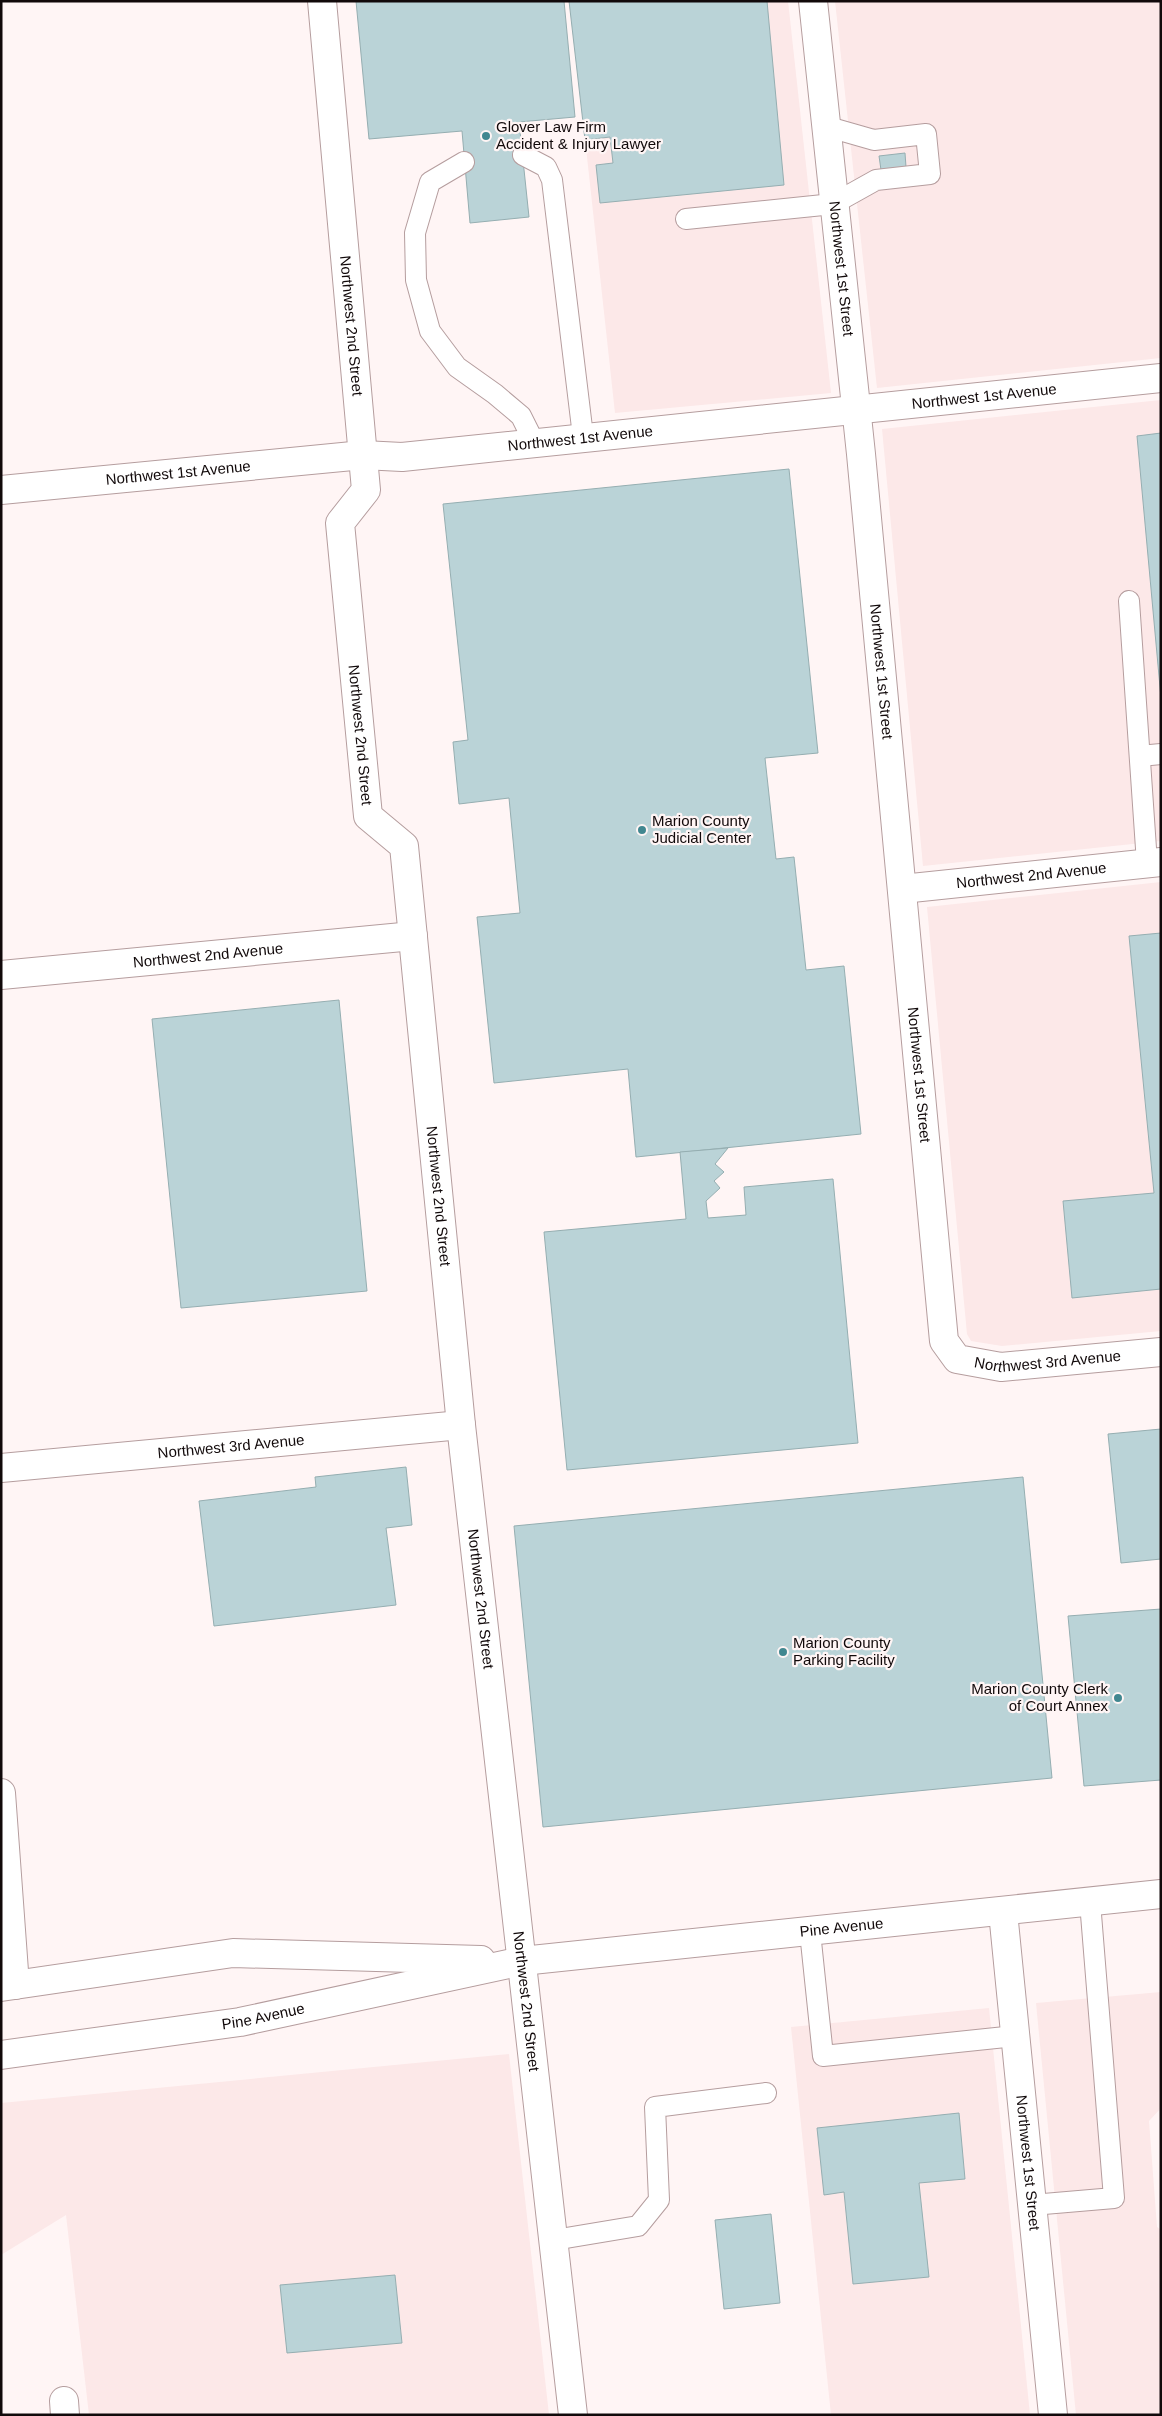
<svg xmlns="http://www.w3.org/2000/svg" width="1162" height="2416" viewBox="0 0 1162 2416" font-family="Helvetica,sans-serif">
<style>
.built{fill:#fce8e8}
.building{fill:#bad3d7;stroke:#95aeb1}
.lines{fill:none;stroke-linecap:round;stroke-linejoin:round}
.service-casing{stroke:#b59d9e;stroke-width:22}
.minor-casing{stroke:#b59d9e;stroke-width:30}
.tertiary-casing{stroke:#b59d9e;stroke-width:30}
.trunk-casing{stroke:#b59d9e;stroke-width:30}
.service{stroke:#fff;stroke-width:20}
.minor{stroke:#fff;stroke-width:28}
.tertiary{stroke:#fff;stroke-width:28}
.trunk{stroke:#fff;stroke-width:28}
.poi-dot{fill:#418790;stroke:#fff5f5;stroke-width:2}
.labels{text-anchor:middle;stroke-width:4.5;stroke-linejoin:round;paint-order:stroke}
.poi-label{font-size:15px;fill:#11090a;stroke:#fff5f5;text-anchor:start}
.street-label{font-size:15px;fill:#11090a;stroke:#fff5f5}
</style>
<rect width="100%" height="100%" fill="#fff5f5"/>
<g class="built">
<polygon points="570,1 788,1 831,393 615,413"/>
<polygon points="835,1 1161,1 1161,358 877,388"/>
<polygon points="1161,400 1161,841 923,866 882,429"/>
<polygon points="1161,882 1161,1331 1002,1346 971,1341 967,1334 927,907"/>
<polygon points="1161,1992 1161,2108 1149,2121 1157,2227 1161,2230 1161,2415 1076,2415 1036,2003"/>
<polygon points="989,2008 1030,2415 831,2415 791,2027"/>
<polygon points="509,2054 549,2415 89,2415 66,2215 1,2255 1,2103"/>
</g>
<g class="building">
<polygon points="356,1 564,1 575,117 519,122 529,217 470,223 462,131 369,139"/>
<polygon points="569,1 767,1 784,185 600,203 596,165 613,163 610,137 585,140"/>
<polygon points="905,153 906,167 881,170 879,156"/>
<polygon points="1161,433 1161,698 1137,436"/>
<polygon points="789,469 818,753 765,758 776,859 794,857 806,970 844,966 861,1134 636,1157 628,1069 494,1083 477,917 520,913 509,798 459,804 453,742 468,740 443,504"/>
<polygon points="1161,933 1161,1289 1072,1298 1063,1201 1154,1193 1129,936"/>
<polygon points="339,1000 367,1291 181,1308 152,1019"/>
<polygon points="728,1148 715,1164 724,1172 714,1181 720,1188 706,1201 708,1218 746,1215 744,1187 833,1179 858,1443 567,1470 544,1232 686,1219 680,1152"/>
<polygon points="1161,1429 1161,1559 1121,1563 1108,1434"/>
<polygon points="406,1467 412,1525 386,1528 396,1605 214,1626 199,1501 316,1487 315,1477"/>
<polygon points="1023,1477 1052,1778 543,1827 514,1526"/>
<polygon points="1161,1609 1161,1780 1084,1786 1068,1616"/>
<polygon points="959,2113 965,2179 919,2183 929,2277 853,2284 844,2192 824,2195 817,2128"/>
<polygon points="771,2214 780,2303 724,2309 715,2220"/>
<polygon points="395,2275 402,2343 287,2353 280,2285"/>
</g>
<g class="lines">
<g class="service-casing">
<g id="service">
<polyline points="523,155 546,167 552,180 583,436"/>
<polyline points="464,162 430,182 415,233 416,280 430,331 457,367 495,394 521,416 534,442"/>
<polyline points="686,219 833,204 876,180 930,174 926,134 874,140 825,126"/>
<polyline points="1129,601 1147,863"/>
<polyline points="1140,756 1161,754"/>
<polyline points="810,1932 823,2056 1015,2036"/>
<polyline points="1032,2205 1114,2198 1090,1902"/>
<polyline points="554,2240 638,2226 659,2200 655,2107 766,2093"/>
</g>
</g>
<g class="minor-casing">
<g id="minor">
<path id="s1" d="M322,1L366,490L340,523L368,816L404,846L461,1425L573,2415"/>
<path id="s2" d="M813,1L861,454L944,1341L957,1359L1001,1367L1161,1352"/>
<path id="s3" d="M1,490L363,455L402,457L1161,378"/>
<path id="s4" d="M902,889L1161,862"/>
<path id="s5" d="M1,975L413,936"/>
<path id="s6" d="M1,1468L461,1425"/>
<path id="s7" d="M1003,1912L1053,2415"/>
<polyline points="64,2401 65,2415"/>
</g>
</g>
<g class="tertiary-casing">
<polyline id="tertiary" points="1,1793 15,1985"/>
</g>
<g class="trunk-casing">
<g id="trunk">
<polyline points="1,1987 233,1953 481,1960"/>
<path id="s8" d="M1,2055L240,2022L522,1961L1161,1894"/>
</g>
</g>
<use href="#service" class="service"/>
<use href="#minor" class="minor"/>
<use href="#tertiary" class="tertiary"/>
<use href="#trunk" class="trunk"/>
</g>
<g class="poi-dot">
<circle cx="486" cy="136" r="5"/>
<circle cx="642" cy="830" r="5"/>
<circle cx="783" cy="1652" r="5"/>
<circle cx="1118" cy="1698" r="5"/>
</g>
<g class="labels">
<g class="poi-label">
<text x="496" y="132">Glover Law Firm<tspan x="496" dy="17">Accident &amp; Injury Lawyer</tspan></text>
<text x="652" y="826">Marion County<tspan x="652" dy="17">Judicial Center</tspan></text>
<text x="793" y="1648">Marion County<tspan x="793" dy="17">Parking Facility</tspan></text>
<text x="1108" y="1694" text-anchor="end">Marion County Clerk<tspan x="1108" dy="17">of Court Annex</tspan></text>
</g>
<g class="street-label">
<text dy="5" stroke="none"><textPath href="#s2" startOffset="269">Northwest 1st Street</textPath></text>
<text dy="5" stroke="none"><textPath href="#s1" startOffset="326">Northwest 2nd Street</textPath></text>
<text dy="5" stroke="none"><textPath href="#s3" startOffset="988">Northwest 1st Avenue</textPath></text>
<text dy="5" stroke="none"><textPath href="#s3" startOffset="582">Northwest 1st Avenue</textPath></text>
<text dy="5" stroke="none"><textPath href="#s3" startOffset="178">Northwest 1st Avenue</textPath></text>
<text dy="5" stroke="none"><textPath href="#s2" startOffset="674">Northwest 1st Street</textPath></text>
<text dy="5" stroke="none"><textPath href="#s1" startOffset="746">Northwest 2nd Street</textPath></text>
<text dy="5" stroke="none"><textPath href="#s4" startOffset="130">Northwest 2nd Avenue</textPath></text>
<text dy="5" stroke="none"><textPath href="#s5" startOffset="208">Northwest 2nd Avenue</textPath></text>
<text dy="5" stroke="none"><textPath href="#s2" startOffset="1079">Northwest 1st Street</textPath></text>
<text dy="5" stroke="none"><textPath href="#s1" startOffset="1226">Northwest 2nd Street</textPath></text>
<text dy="5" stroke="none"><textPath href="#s2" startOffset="1460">Northwest 3rd Avenue</textPath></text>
<text dy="5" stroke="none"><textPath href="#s6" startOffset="231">Northwest 3rd Avenue</textPath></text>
<text dy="5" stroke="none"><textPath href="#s1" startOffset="1631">Northwest 2nd Street</textPath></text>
<text dy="5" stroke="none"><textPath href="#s8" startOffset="851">Pine Avenue</textPath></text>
<text dy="5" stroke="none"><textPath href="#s1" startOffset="2036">Northwest 2nd Street</textPath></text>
<text dy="5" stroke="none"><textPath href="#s8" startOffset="265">Pine Avenue</textPath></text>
<text dy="5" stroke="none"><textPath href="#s7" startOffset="252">Northwest 1st Street</textPath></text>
</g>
</g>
<rect width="1162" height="2416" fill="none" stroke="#11090a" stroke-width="5"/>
</svg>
